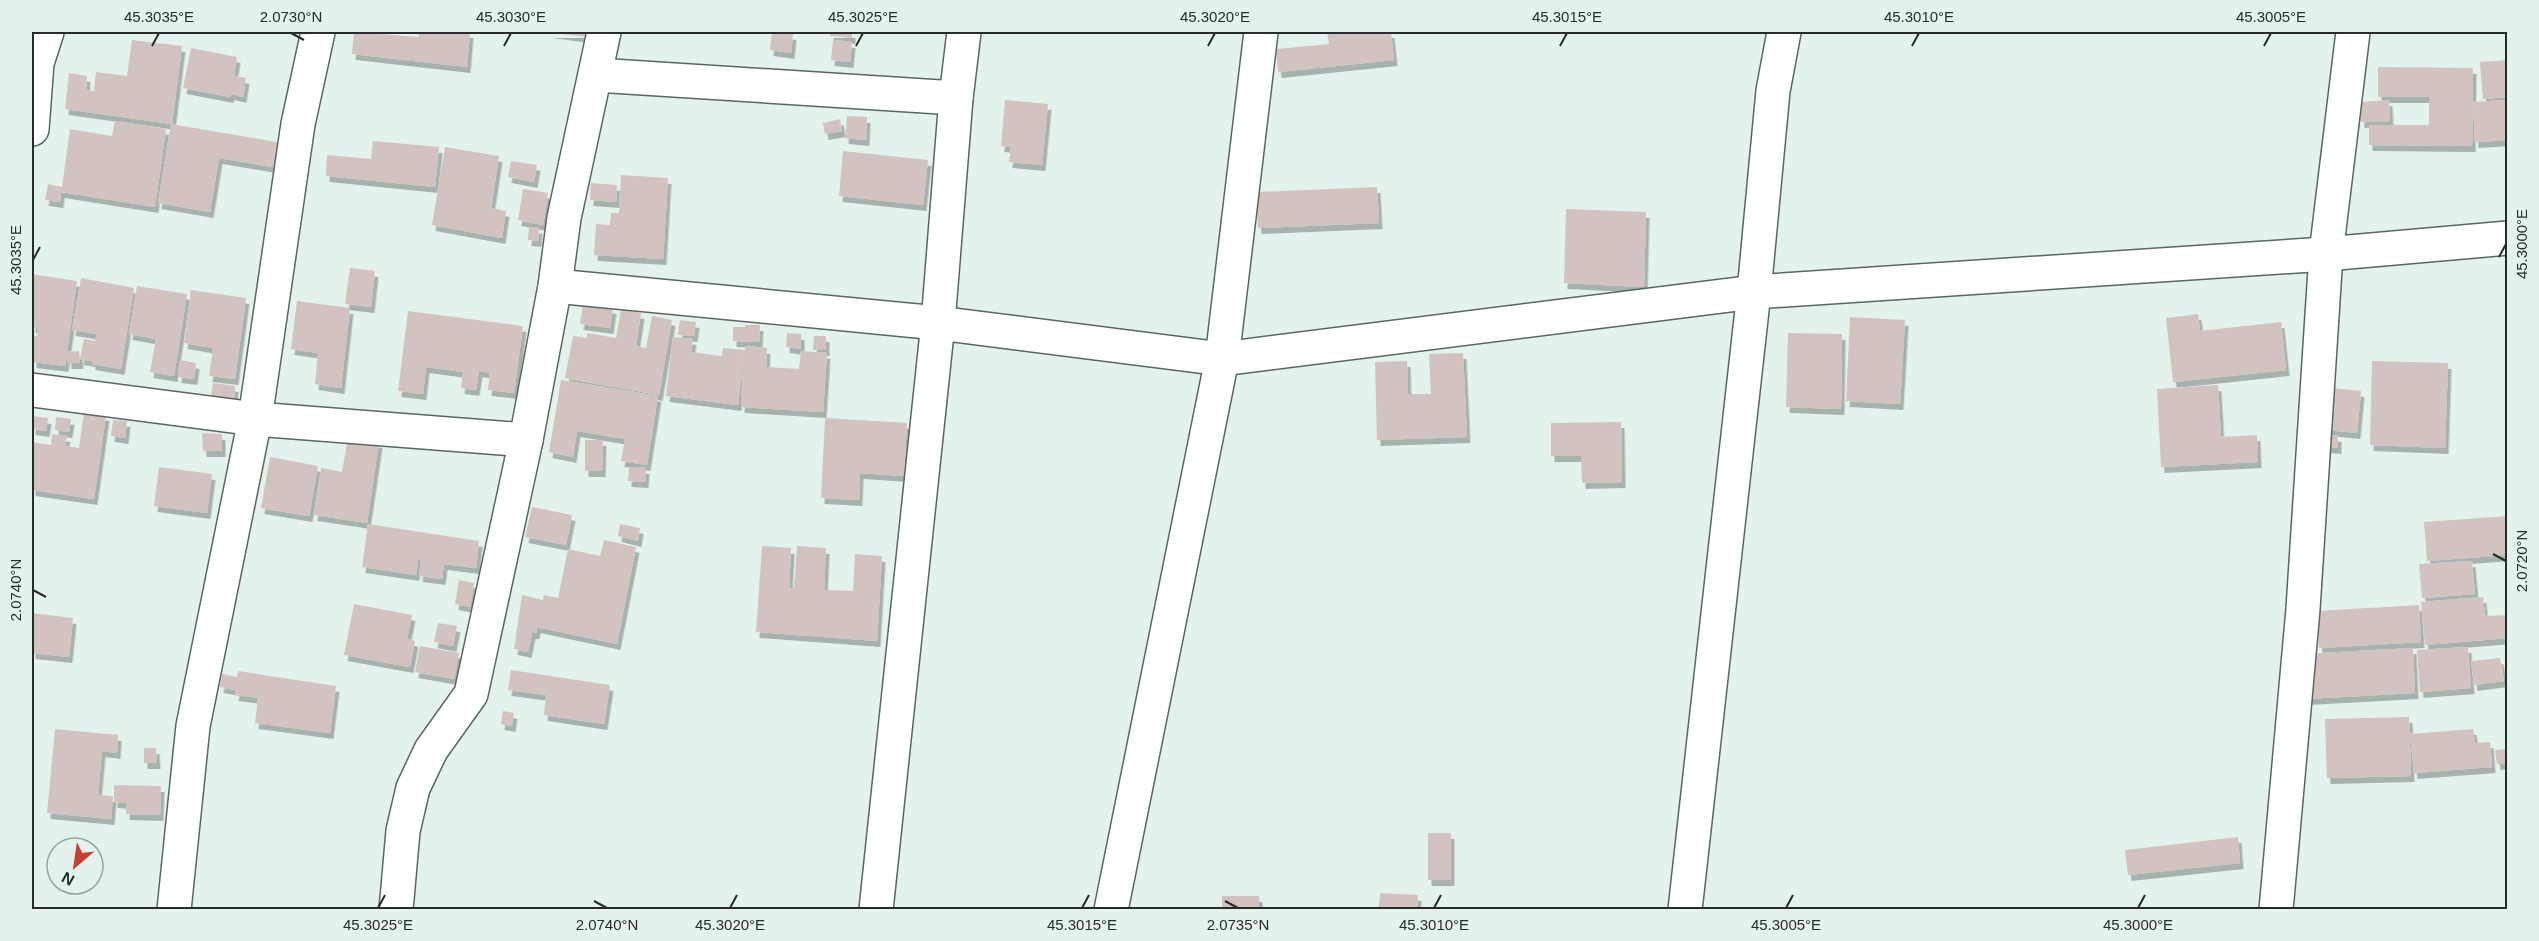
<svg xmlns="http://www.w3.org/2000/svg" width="2539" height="941" viewBox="0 0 2539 941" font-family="Arial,sans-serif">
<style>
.building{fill:#d2c3c1;filter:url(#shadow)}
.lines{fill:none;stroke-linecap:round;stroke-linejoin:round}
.minor-casing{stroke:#5a6661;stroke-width:36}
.minor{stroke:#fff;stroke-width:33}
.ticks{fill:none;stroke:#272c2a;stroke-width:2}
.neatline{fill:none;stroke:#272c2a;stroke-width:2}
.ticks-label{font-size:15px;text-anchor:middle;fill:#272c2a}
</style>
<defs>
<filter id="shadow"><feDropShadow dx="3.5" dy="6" stdDeviation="0" flood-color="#0004"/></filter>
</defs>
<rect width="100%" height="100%" fill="#e4f2ec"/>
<g class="building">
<polygon points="354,32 419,37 419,32 470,32 467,67 352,54"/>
<polygon points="548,32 587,32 587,37"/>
<polygon points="772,32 793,34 791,53 770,50"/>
<polygon points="830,32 852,32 852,38 830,36"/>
<polygon points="1327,32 1391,32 1394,60 1278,72 1276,49 1329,44"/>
<polygon points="132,40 182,46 172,124 65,109 69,73 87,76 86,90 94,91 96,72 127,76"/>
<polygon points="833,40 852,42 850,62 831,60"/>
<polygon points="191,48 237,57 234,76 246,78 243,97 231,94 230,97 183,88"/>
<polygon points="2508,60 2508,97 2483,99 2480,62"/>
<polygon points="2378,67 2473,68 2472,146 2369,145 2369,125 2429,125 2429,97 2378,97"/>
<polygon points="1005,100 1048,104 1042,165 1009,162 1011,147 1001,146"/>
<polygon points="2389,100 2390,121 2361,122 2360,102"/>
<polygon points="2508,100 2508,140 2475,142 2473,102"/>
<polygon points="847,116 867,117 866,140 845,138"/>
<polygon points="840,119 842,131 825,134 823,123"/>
<polygon points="115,121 166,129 155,207 61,192 60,202 45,200 48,184 62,187 70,129 112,136"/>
<polygon points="171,124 282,143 278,168 219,158 210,212 158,203"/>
<polygon points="373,141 439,147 435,187 326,176 327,155 371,159"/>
<polygon points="445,147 499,156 491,208 506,211 502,238 432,225"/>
<polygon points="843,151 928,160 923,205 839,196"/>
<polygon points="511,161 537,165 534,182 508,177"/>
<polygon points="621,175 668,178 663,259 594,255 596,224 610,225 611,213 619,213"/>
<polygon points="591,183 617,185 616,202 590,200"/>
<polygon points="1377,187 1379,223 1258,228 1256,192"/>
<polygon points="523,189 548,193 543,225 518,220"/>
<polygon points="1566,209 1646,212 1644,287 1564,283"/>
<polygon points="529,227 539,228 538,241 528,240"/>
<polygon points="350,268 375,271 371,307 345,304"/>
<polygon points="32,274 77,281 65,366 33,362 32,335 37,336 38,328 32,327"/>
<polygon points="81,278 134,288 121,369 92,364 92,361 80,359 84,339 95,341 97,334 72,330"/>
<polygon points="137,286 187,294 174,376 150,372 156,339 129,334"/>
<polygon points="191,290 246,298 235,379 209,376 213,348 184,343"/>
<polygon points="297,301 350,308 341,388 315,384 318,353 291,349"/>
<polygon points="583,304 613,308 610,328 580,324"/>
<polygon points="621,310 641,313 636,346 646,348 652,316 672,320 659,395 565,378 573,336 587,338 587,333 616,338"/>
<polygon points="408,311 523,326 514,393 488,390 490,373 479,371 476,390 461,388 463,372 426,367 423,394 398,391"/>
<polygon points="2198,314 2200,331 2281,322 2286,370 2173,382 2166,318"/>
<polygon points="1850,317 1905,320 1900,404 1846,401"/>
<polygon points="680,320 696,322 694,336 678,335"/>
<polygon points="745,325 760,325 759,342 733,341 733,327 745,327"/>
<polygon points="787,333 801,334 801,349 786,347"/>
<polygon points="1788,333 1842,334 1841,409 1786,407"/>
<polygon points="814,336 826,336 826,350 813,350"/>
<polygon points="673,337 693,339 691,352 722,356 723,348 745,350 745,346 767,348 766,367 799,369 801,351 827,353 823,412 741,407 744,353 738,405 666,396"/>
<polygon points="79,351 80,363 68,363 67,352"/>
<polygon points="1463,353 1467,437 1377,440 1375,362 1407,361 1408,394 1431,394 1429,354"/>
<polygon points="180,360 196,363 194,379 178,377"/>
<polygon points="2372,361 2448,363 2445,448 2370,445"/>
<polygon points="561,380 658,396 647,465 621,461 625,439 577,431 573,457 549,452"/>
<polygon points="213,383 235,386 234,399 211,396"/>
<polygon points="2218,385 2221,437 2257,435 2258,462 2161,467 2157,389"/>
<polygon points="2331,388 2361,391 2357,433 2327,430"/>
<polygon points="84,412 106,415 94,499 32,490 32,442 51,445 52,434 67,436 65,446 79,448"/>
<polygon points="32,416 48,418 46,431 32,429"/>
<polygon points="56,417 71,419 69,432 55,430"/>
<polygon points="825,418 907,423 904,476 860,473 859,500 821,498"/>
<polygon points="113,420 127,421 125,438 111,436"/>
<polygon points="1621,422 1622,482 1582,483 1581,456 1551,456 1551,423"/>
<polygon points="202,433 222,434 222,451 203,451"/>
<polygon points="2328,435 2338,436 2338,448 2327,447"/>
<polygon points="348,437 379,442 367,523 314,515 321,468 342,472"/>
<polygon points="585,440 603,440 602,471 585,471"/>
<polygon points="270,457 318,466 309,516 261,508"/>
<polygon points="159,467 212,474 207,513 154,506"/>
<polygon points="629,467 646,468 645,482 628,481"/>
<polygon points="532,507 572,515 566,545 525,537"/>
<polygon points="2508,516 2508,555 2427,561 2424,522"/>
<polygon points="368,524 479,541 476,568 444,564 442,579 419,576 421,560 418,560 416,575 362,567"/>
<polygon points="620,524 640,528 638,541 618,536"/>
<polygon points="604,540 636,547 617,644 537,627 536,633 532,633 528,652 514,649 522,595 543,600 544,595 558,598 568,549 600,556"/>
<polygon points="762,546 791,548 789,588 794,588 797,546 826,548 824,590 853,591 855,554 882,556 877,641 756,632"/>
<polygon points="2472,561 2475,594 2422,598 2419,564"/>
<polygon points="459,580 474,583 470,607 455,604"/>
<polygon points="2483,597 2485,616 2508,615 2508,638 2425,645 2421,602"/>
<polygon points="354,604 412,615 407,639 415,641 410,667 344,655"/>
<polygon points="2419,605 2421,642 2319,648 2317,611"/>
<polygon points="32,613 73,618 69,657 32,653"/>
<polygon points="438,623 457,626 453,646 434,642"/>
<polygon points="420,646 459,653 454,679 415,672"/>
<polygon points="2468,647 2471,688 2420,692 2417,650"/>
<polygon points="2413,648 2415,693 2305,699 2302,654"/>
<polygon points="2500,658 2504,681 2474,685 2471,661"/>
<polygon points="511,670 610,685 604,724 544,715 546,695 508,690"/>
<polygon points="238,671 336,686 330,733 255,723 258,698 235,695 236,690 220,687 222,674 237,677"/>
<polygon points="503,711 514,713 512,726 501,724"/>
<polygon points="2409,717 2411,776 2327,778 2325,719"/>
<polygon points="55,729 118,735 117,753 102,751 98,795 113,796 111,819 47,813"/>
<polygon points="2473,729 2475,743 2490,742 2492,767 2414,773 2410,734"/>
<polygon points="144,748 156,748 157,763 144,763"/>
<polygon points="2508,749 2508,763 2497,764 2495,750"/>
<polygon points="114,785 161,786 160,815 126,814 127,803 114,802"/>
<rect x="1428" y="833" width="23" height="47"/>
<polygon points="2238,837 2240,863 2128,875 2125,850"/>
<polygon points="1380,893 1418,895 1417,910 1379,907"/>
<rect x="1222" y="896" width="37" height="14"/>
</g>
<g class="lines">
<g class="minor-casing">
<g id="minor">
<polyline points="596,75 956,98 964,32"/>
<polyline points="32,129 37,63 47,32"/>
<polyline points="555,286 938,323 956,98"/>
<polyline points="32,390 255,419 526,440"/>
<polyline points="174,910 193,726 255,419 298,124 318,32"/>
<polyline points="396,910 403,831 413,788 431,750 471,694 526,440 555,286 564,218 604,32"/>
<polyline points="876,910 938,323 1222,359 1754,292 2326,254 2508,238"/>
<polyline points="1111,910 1222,359 1261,32"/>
<polyline points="1685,910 1754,292 1773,91 1784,32"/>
<polyline points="2276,910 2303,609 2326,254 2353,32"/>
</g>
</g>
<use href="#minor" class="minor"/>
</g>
<path class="ticks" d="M291,33L304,40M152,46L159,33M504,46L511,33M856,46L863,33M1208,46L1215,33M1560,46L1567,33M1912,46L1919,33M2264,46L2271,33M2499,257L2506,244M33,260L40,247M2493,554L2506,561M33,590L46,597M594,901L607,908M1225,901L1238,908M378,908L385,895M730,908L737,895M1082,908L1089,895M1434,908L1441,895M1786,908L1793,895M2138,908L2145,895"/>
<rect width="2539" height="941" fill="none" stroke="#e4f2ec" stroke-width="66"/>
<g transform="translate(75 866) rotate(209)"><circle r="28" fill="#e4f2ec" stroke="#98a39e" stroke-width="1.5"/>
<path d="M0-4.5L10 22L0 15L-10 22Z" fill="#cb3e33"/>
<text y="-9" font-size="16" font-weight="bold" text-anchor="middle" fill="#272c2a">N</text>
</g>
<rect x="33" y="33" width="2473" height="875" class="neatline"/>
<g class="ticks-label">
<text x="159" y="22">45.3035°E</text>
<text x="291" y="22">2.0730°N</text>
<text x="511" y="22">45.3030°E</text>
<text x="863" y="22">45.3025°E</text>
<text x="1215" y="22">45.3020°E</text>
<text x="1567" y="22">45.3015°E</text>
<text x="1919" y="22">45.3010°E</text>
<text x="2271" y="22">45.3005°E</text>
<text transform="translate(2522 244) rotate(-90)" y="5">45.3000°E</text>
<text transform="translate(16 260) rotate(-90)" y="5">45.3035°E</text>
<text transform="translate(2522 561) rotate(-90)" y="5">2.0720°N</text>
<text transform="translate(16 590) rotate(-90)" y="5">2.0740°N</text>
<text x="378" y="930">45.3025°E</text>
<text x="607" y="930">2.0740°N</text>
<text x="730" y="930">45.3020°E</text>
<text x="1082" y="930">45.3015°E</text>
<text x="1238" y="930">2.0735°N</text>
<text x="1434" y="930">45.3010°E</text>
<text x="1786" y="930">45.3005°E</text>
<text x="2138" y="930">45.3000°E</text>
</g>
</svg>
